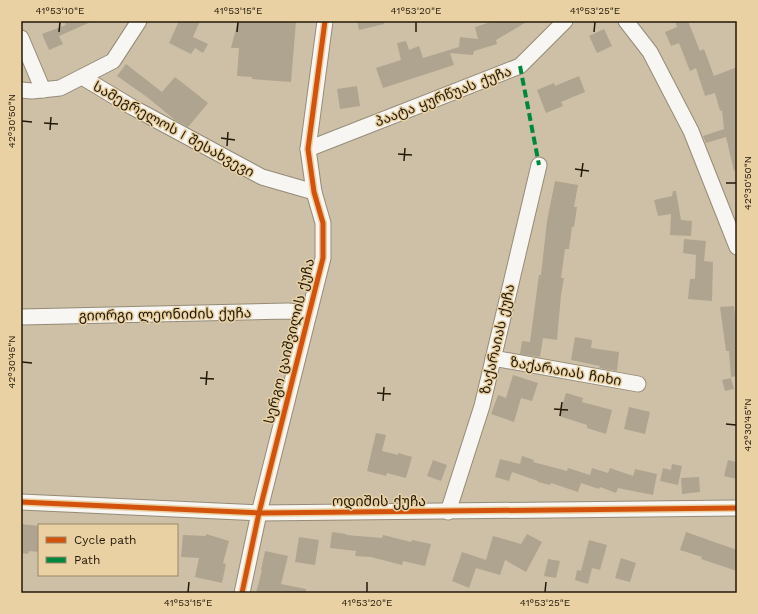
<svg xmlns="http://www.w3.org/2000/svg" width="758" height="614" viewBox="0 0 758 614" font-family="'Work Sans','Noto Sans Georgian',sans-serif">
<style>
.building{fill:#aea490}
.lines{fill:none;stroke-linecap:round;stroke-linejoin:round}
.minor-casing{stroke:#958b78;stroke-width:17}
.minor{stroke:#f8f6f2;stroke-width:15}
.quiet{stroke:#00873e;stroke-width:4;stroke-dasharray:8 4;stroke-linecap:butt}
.cycleway-casing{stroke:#e9d1a4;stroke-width:8}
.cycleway{stroke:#d4530c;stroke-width:5}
.ticks{fill:none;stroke:#221908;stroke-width:1.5}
.labels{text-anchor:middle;stroke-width:3;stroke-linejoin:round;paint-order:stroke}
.street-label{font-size:14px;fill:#221908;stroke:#e9d1a4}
.neatline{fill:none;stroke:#221908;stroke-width:1.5}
.ticks-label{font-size:10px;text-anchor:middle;fill:#221908}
</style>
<rect width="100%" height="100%" fill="#cdc0a7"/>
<g class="building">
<polygon points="64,21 93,21 59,36 63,44 49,50 42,34 66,25"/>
<polygon points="179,21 200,21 193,37 208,44 203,53 195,48 191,54 169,43"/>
<polygon points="238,21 296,21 291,82 252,79 252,77 237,76 239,48 231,48"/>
<polygon points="357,21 384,21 384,24 359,30"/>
<polygon points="494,21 528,21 496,40 497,44 474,51 473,55 450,53 454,65 383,88 376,68 401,60 397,43 406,41 409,50 419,46 423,58 459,47 460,37 478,39 475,27"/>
<polygon points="675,21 688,21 700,51 704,49 714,76 737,67 737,170 734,171 726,137 706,143 703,136 724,129 722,110 720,111 715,93 705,96 696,68 690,71 679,43 671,46 665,32 677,27"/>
<polygon points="604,29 612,46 597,53 589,36"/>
<polygon points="126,64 162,92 175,77 208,103 188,127 175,120 147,97 117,76"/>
<polygon points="579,76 585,92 561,102 563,106 546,113 537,90 554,83 555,86"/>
<polygon points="357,86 360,106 340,109 337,89"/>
<polygon points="555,181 578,185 574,207 577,207 574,227 572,227 569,249 565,249 561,278 564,278 561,295 557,340 543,338 540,357 520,354 522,341 530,342 539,275 541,275 547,221"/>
<polygon points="673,191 676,191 681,220 692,221 691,236 670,235 671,214 658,216 654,200 672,196"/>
<polygon points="684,239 706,241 704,261 713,262 712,301 688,299 690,279 695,279 696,255 683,253"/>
<polygon points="734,306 737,331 737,376 731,377 729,351 726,351 720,307"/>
<polygon points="575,337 592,340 591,348 619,352 617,371 599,368 600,366 571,360"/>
<polygon points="513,375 538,383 532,401 521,398 514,422 491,414 498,395 506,398"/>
<polygon points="731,378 734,389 725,391 722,380"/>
<polygon points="566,393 583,398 582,402 612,410 606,434 587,428 587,425 559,416"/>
<polygon points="629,407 650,412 645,434 624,429"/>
<polygon points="376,433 386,435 382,451 398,455 398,453 412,457 406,478 387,473 386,476 367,471"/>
<polygon points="522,456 534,460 533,462 567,471 568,468 590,475 592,468 608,473 610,468 633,476 635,469 657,474 653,495 618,488 616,493 600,487 599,489 581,483 578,492 551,483 550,485 538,482 538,481 512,472 509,481 495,477 500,459 520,464"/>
<polygon points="433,460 447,465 441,481 427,476"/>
<polygon points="728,460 737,462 737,479 724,476"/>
<polygon points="672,464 682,466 678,485 660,481 663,468 671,470"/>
<polygon points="699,477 700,492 682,494 681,478"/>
<polygon points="21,524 39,526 39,552 29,551 28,554 21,553"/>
<polygon points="332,532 346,534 346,535 382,538 383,535 411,542 412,540 431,544 425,566 403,561 402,565 371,557 355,556 356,551 330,548"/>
<polygon points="686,532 737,550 737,571 701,559 702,557 680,550"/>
<polygon points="206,534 229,541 223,563 226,564 222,583 195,577 199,558 181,557 183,535 206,536"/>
<polygon points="527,534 542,542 526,572 505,560 500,575 476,568 469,588 452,581 462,552 486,560 493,536 521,544"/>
<polygon points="299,537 319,540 315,565 295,562"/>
<polygon points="589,540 607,545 600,570 592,568 588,584 575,580 577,570 581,571"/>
<polygon points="265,551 288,556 281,584 306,589 306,593 256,593 262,570 261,570"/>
<polygon points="621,558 636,563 630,582 615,578"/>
<polygon points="548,559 560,561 556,578 544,576"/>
</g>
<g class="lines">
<g class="minor-casing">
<g id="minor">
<polyline points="626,21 650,52 691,131 737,247"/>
<polyline points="21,38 43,90"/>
<polyline points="82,77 132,107 262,177 314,192"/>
<polyline points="21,90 32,91 60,88 113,61 139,21"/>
<polyline points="308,149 520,66 565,21"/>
<polyline points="21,317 288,311 309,313"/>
<polyline points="493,358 638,384"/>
<polyline points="21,502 259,513 737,508"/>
<polyline points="448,512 482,406 539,165"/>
<polyline points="242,593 259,513 323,258 323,223 314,192 308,149 325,21"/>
</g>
</g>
<use href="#minor" class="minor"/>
<polyline class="quiet" points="520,66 539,165"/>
<g class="cycleway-casing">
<g id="cycleway">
<polyline points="21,502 259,513 737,508"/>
<polyline points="242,593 259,513 323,258 323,223 314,192 308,149 325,21"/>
</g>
</g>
<use href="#cycleway" class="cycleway"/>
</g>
<path class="ticks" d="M59,32L60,22M237,32L238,22M416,32V22M594,32L595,22M22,121L32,122M44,123L58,124M50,130L51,117M221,138L235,140M227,146L228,132M398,154L412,155M404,161L405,148M575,169L589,171M581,177L583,163M726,183H736M22,362L32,363M200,378L214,379M206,385L207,371M377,393L391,394M383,401L384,387M554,409L568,410M560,416L562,402M726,424L736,425M188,592L189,582M367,592V582M545,592L546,582"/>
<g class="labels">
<g class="street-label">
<text transform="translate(443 96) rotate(-21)" y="5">პაატა ყურწუას ქუჩა</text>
<text transform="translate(174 129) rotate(29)" y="5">სამეგრელოს I შესახვევი</text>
<text transform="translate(165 314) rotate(-1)" y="5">გიორგი ლეონიძის ქუჩა</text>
<text transform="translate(497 339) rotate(-77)" y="5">ზაქარაიას ქუჩა</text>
<text transform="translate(289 341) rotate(-76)" y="5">სერგო ცაიშვილის ქუჩა</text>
<text transform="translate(566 371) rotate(10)" y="5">ზაქარაიას ჩიხი</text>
<text x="379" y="506">ოდიშის ქუჩა</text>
</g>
</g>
<rect width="758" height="614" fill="none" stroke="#e9d1a4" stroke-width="44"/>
<rect x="38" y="524" width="140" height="52" fill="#e9d1a4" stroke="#998766"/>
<rect x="46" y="537" width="20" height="6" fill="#d4530c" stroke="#998766"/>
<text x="74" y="544" font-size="12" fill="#221908">Cycle path</text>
<rect x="46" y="557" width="20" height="6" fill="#00873e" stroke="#998766"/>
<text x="74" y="564" font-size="12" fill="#221908">Path</text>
<rect x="22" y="22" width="714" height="570" class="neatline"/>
<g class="ticks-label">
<text x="60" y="14">41°53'10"E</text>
<text x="238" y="14">41°53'15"E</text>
<text x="416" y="14">41°53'20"E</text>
<text x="595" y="14">41°53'25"E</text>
<text transform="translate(11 121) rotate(-90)" y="4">42°30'50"N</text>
<text transform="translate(747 183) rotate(-90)" y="4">42°30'50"N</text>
<text transform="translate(11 362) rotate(-90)" y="4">42°30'45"N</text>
<text transform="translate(747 425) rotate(-90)" y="4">42°30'45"N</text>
<text x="188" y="606">41°53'15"E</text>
<text x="367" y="606">41°53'20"E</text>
<text x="545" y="606">41°53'25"E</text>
</g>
</svg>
